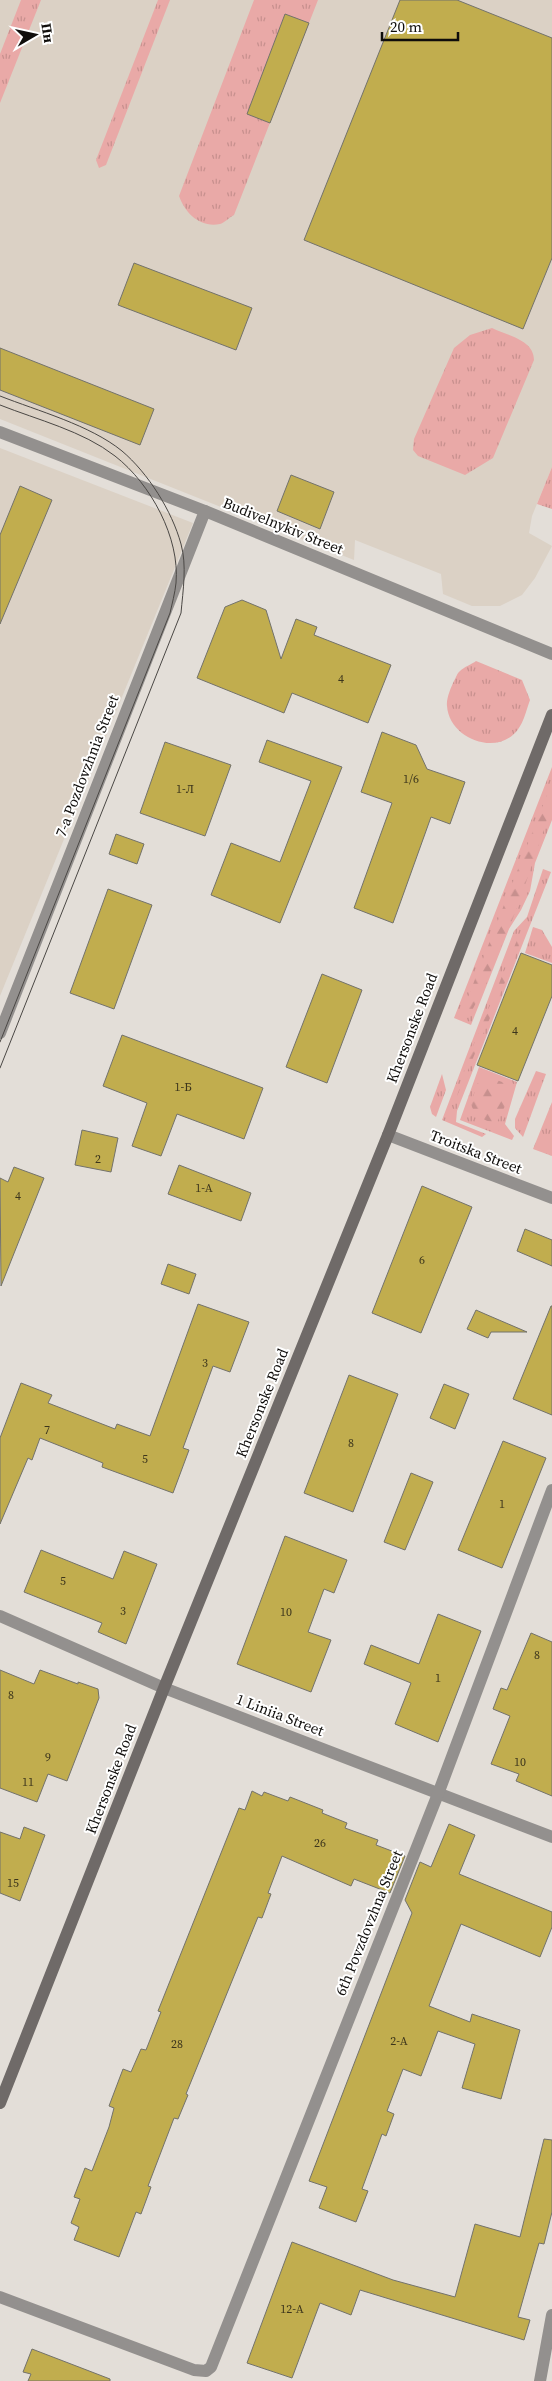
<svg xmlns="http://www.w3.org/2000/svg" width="552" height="2381" viewBox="0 0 552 2381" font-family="'Source Serif 4',serif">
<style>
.built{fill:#dbd1c5}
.grass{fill:url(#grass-tufts)}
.forest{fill:url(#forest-firs)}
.building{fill:#c1ad4e;stroke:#73726b}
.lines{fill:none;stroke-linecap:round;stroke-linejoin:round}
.minor{stroke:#93908e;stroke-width:12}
.secondary{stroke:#6f6a68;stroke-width:12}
.tram{stroke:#4a4744;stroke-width:1}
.labels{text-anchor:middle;stroke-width:4;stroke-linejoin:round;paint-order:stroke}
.number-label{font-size:12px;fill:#3c351c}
.street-label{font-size:15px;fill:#0f0d0b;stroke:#fff}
</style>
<defs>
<pattern id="grass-tufts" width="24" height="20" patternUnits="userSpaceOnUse" patternTransform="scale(1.25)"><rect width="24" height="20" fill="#e9a9a7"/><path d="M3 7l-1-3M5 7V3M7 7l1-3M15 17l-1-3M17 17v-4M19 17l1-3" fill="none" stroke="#c7908e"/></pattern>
<pattern id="forest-firs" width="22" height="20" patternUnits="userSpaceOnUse" patternTransform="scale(1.25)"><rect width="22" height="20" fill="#e9a9a7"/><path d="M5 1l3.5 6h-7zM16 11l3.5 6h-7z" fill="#c7908e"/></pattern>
</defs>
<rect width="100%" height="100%" fill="#e3ded8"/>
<g class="built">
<polygon points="0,0 552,0 552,467 532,516 529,533 552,546 535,578 522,595 500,606 472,606 443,594 441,574 355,540 354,560 0,419"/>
<polygon points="0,448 193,523 0,996"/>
</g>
<g class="grass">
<polygon points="21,0 41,0 0,103 0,54"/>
<polygon points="158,0 170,0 106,165 99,168 96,160"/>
<path d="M254,0H318L234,215C230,217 224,223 220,224C200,228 185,213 179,196Z"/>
<path d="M492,328C509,336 534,340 534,360L493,458L465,475L418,456L413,450L414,439L454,348L470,335Z"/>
<polygon points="552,467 552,509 537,504"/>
<path d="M476,661L522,680L530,700C526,711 523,726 514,734C492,755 449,737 447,706C446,699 451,687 454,681C456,678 457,673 460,671C464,667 472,664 476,661Z"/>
<polygon points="552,767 552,820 535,863 530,891 521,910 509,929 471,1025 454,1018"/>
<polygon points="543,869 551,872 457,1111 456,1122 486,1134 482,1137 442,1120 514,931 527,917"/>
<polygon points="533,927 542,930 552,947 552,963 525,953"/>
<polygon points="479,1067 517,1082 505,1124 514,1136 512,1140 460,1120"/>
<polygon points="536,1071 546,1074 523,1137 515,1128 515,1119"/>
<polygon points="442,1074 446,1090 436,1117 432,1114 430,1107"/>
<polygon points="552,1102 552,1156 533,1149"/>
</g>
<g class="forest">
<polygon points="552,782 552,805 519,903 487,982 468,1018 464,1016 463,1010"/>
<polygon points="520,933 523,934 514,961 457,1096 466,1063"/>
<path d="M486,1076L502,1082L509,1090L506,1104L497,1122C485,1123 474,1115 471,1104L477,1084Z"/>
</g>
<g class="building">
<polygon points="400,0 457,0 552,38 552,258 523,329 304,240"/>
<polygon points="285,14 309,23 270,123 247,114"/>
<polygon points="134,263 252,308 236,350 118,305"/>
<polygon points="0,348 154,409 140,445 0,390"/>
<polygon points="291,475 334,492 320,529 277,511"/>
<polygon points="20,486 52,500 0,624 0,535"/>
<polygon points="242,600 266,610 281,659 296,619 317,627 314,635 391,665 368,723 292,693 284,713 197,678 225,607"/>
<polygon points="382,732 416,745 427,769 465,782 450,824 431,817 393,923 354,908 392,803 361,792"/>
<polygon points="267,740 342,767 280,923 211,895 231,843 280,862 311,781 259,762"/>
<polygon points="165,742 231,765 205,836 140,813"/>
<polygon points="116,834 144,844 137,864 109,854"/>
<polygon points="108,889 152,905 114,1009 70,993"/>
<polygon points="521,953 552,965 552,996 518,1081 477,1065"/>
<polygon points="322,974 362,990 327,1083 286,1067"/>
<polygon points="122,1035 263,1088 244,1139 177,1114 161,1156 132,1146 147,1103 103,1086"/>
<polygon points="82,1130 118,1138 111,1172 75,1165"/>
<polygon points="179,1165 251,1193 241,1221 168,1194"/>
<polygon points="14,1167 44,1178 1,1286 0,1178 8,1182"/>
<polygon points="422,1186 472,1207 421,1333 372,1313"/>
<polygon points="525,1229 552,1240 552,1266 517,1251"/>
<polygon points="168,1264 196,1274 189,1294 161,1284"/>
<polygon points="198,1304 249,1322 230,1372 213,1366 183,1448 189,1450 173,1493 102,1467 103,1463 40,1438 32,1460 28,1458 0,1524 0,1438 21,1383 52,1395 48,1403 115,1429 117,1424 150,1436"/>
<polygon points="551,1306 552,1306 552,1415 513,1399"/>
<polygon points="476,1310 485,1314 527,1332 491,1332 488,1338 467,1329"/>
<polygon points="349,1375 398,1394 353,1512 304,1493"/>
<polygon points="444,1384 469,1394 455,1429 430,1418"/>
<polygon points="503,1441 546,1458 502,1568 458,1550"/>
<polygon points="411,1473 433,1482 405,1550 384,1542"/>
<polygon points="285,1536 347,1560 334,1593 324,1589 308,1632 331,1640 311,1692 237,1664"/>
<polygon points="41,1550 113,1579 124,1551 157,1564 126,1644 98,1632 102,1623 24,1592"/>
<polygon points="438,1614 481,1631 438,1742 395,1724 411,1683 364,1664 371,1645 419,1664"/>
<polygon points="531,1633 552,1642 552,1796 516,1781 519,1774 491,1764 510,1716 493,1709 501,1688 507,1690"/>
<polygon points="0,1670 34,1684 40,1670 78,1684 78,1682 98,1689 99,1698 67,1781 48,1774 37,1802 0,1788"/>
<polygon points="252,1791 262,1796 264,1792 288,1801 290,1797 323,1810 322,1813 347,1823 345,1828 378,1840 376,1845 405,1856 390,1893 354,1879 351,1886 282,1856 268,1893 271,1894 262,1918 258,1917 186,2094 188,2095 178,2119 174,2118 148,2186 151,2187 141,2214 136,2212 119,2257 74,2240 79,2227 71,2223 80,2199 74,2197 85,2168 92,2171 109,2127 114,2108 109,2106 123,2069 131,2072 141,2049 146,2050 161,2012 158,2011 239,1808 245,1810"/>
<polygon points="449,1824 475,1835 459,1874 552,1912 552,1927 540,1957 461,1924 429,2006 470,2022 472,2014 520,2030 501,2099 462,2088 475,2044 438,2031 421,2076 403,2069 387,2111 394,2114 386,2136 382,2134 362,2189 368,2191 356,2222 319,2208 327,2187 309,2181 412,1913 405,1900 420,1862 431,1867"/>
<polygon points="24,1827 45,1835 20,1901 0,1893 0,1832 20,1839"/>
<polygon points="544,2139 552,2140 552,2212 544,2244 539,2243 518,2317 530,2320 524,2340 360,2290 351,2315 320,2303 292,2378 247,2363 292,2242 393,2280 455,2297 475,2224 520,2237"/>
<polygon points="32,2349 110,2379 110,2381 28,2381 31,2374 23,2372"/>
</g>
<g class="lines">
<g class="minor">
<polyline points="0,432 205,511 552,654"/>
<polyline points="0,1033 205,511"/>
<polyline points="388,1135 552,1198"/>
<polyline points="0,1616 164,1688 552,1837"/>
<polyline points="0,2297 194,2370 206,2371 211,2367 438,1794 552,1490"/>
<polyline points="540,2381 552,2315"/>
</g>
<polyline class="secondary" points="0,2103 164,1688 388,1135 552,715"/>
<g class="tram">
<path d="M0,396C38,411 90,425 122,451C148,473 172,511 181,544C187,566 183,590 181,613L0,1068"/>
<path d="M0,405C38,420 83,431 115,456C151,484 180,538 176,583C175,593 172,604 170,613L0,1042"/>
</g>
</g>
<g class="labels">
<g class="number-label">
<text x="341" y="683">4</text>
<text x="411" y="783">1/6</text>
<text x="185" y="793">1-Л</text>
<text x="515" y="1035">4</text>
<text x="183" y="1091">1-Б</text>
<text x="98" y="1163">2</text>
<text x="204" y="1192">1-А</text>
<text x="18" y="1200">4</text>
<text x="422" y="1264">6</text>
<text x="205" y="1367">3</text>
<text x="47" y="1434">7</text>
<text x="351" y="1447">8</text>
<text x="145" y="1463">5</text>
<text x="502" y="1508">1</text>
<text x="63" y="1585">5</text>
<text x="123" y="1615">3</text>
<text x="286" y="1616">10</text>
<text x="537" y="1659">8</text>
<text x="438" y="1682">1</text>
<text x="11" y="1699">8</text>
<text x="48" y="1761">9</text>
<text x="520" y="1766">10</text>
<text x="28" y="1786">11</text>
<text x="320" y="1847">26</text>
<text x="13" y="1887">15</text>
<text x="399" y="2045">2-А</text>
<text x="177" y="2048">28</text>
<text x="292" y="2313">12-А</text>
</g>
<g class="street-label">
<text transform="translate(283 526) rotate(22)" y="5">Budivelnykiv Street</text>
<text transform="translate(87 766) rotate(-69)" y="5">7-a Pozdovzhnia Street</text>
<text transform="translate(412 1028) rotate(-69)" y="5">Khersonske Road</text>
<text transform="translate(476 1152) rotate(21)" y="5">Troitska Street</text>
<text transform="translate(262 1403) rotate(-68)" y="5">Khersonske Road</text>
<text transform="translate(280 1715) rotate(21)" y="5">1 Liniia Street</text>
<text transform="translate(111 1779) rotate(-69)" y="5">Khersonske Road</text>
<text transform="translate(369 1923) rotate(-68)" y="5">6th Povzdovzhna Street</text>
</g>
</g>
<g transform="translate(35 35) rotate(81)" stroke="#ffffff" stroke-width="4" paint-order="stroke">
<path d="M0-4L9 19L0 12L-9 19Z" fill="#0f0d0b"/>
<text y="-8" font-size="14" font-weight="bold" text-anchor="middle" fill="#0f0d0b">Пн</text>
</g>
<path d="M382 32v8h76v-8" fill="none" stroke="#0f0d0b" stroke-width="2.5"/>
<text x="390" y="32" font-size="15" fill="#0f0d0b" stroke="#ffffff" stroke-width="4" paint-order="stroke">20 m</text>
</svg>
